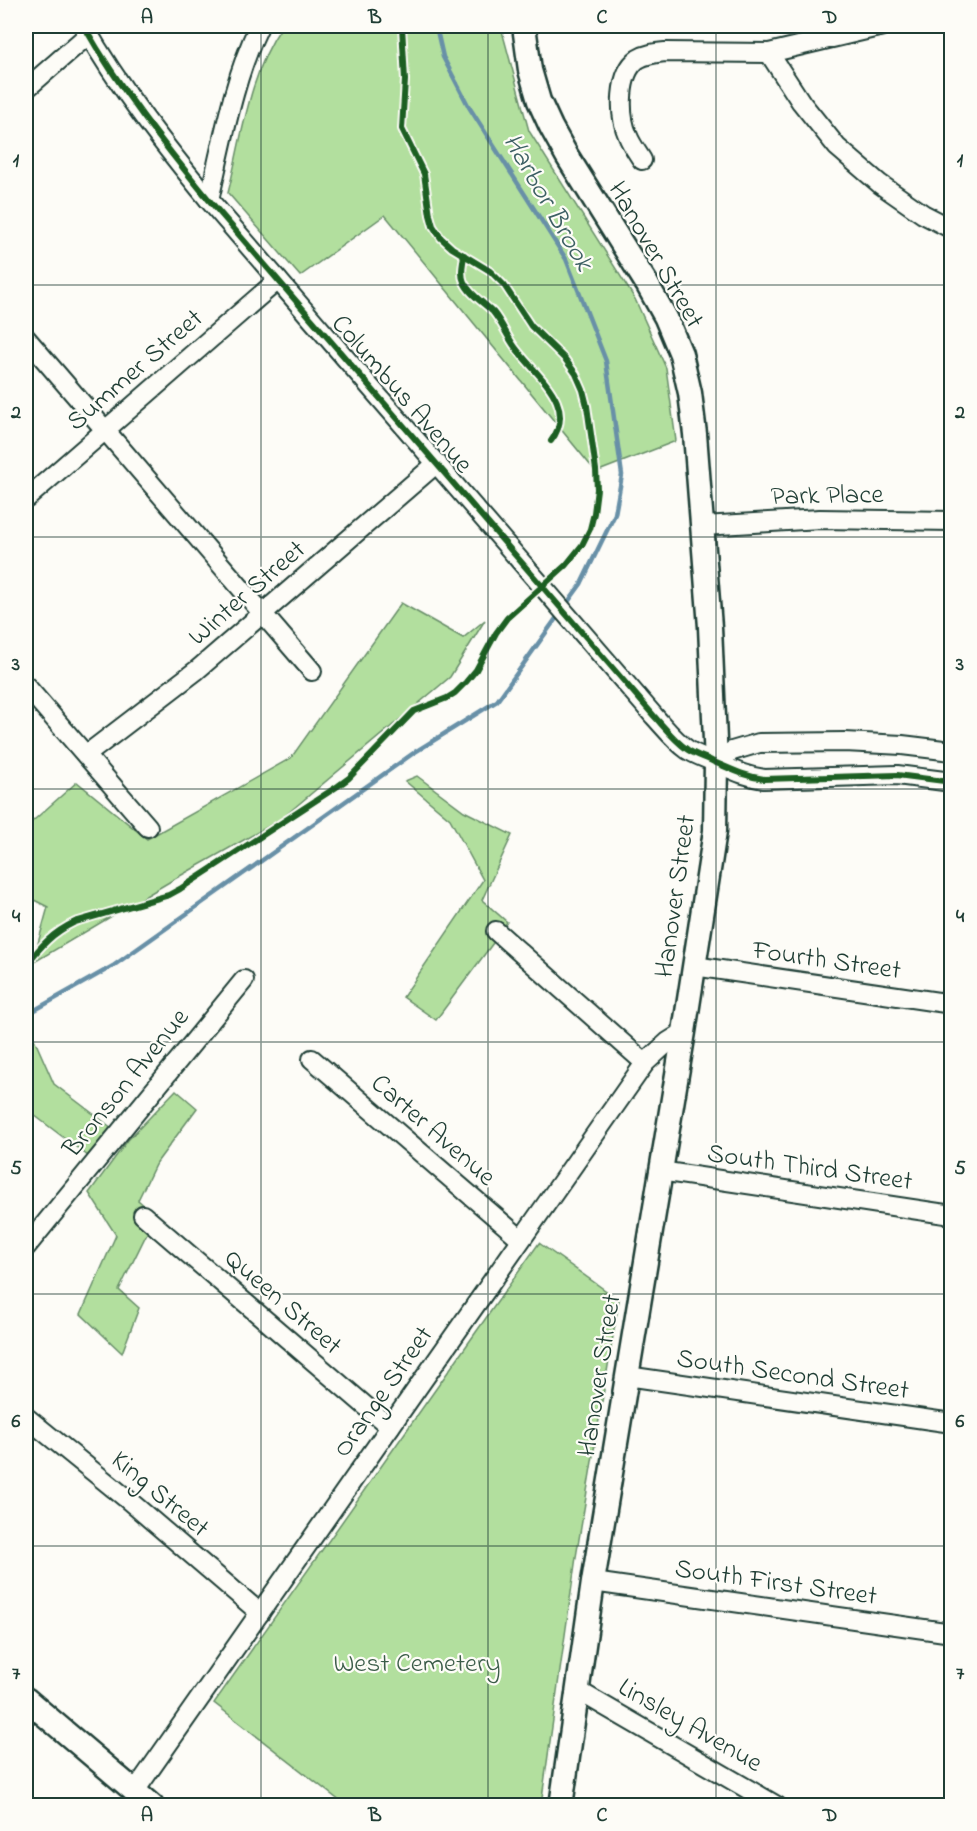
<svg xmlns="http://www.w3.org/2000/svg" width="977" height="1831" viewBox="0 0 977 1831" font-family="'Indie Flower',sans-serif">
<style>
.green{fill:#b2df9e;stroke:#688e69;stroke-width:1.5}
.lines{fill:none;stroke-linecap:round;stroke-linejoin:round}
.stream{stroke:#6790a7;stroke-width:4.5}
.minor-casing{stroke:#1f3d34;stroke-width:22}
.major-casing{stroke:#1f3d34;stroke-width:27}
.minor{stroke:#fdfcf7;stroke-width:18}
.major{stroke:#fdfcf7;stroke-width:22}
.cycleway-casing{stroke:#fdfcf7;stroke-width:10}
.cycleway{stroke:#1b5e20;stroke-width:6}
.grid{fill:none;stroke:#1f3d34;stroke-width:1.5;stroke-opacity:0.55}
.labels{text-anchor:middle;stroke-width:4.5;stroke-linejoin:round;paint-order:stroke}
.street-label{font-size:27px;fill:#1f3d34;stroke:#fdfcf7}
.park-label{font-size:27px;fill:#3c5d49;stroke:#fdfcf7}
.water-label{font-size:28px;font-style:italic;fill:#3d6064;stroke:#fdfcf7}
.neatline{fill:none;stroke:#1f3d34;stroke-width:2}
.grid-label{font-size:20px;text-anchor:middle;font-weight:bold;fill:#1f3d34}
</style>
<rect width="100%" height="100%" fill="#fdfcf7"/>
<filter id="ink" filterUnits="userSpaceOnUse"><feTurbulence type="fractalNoise" baseFrequency=".0167" numOctaves="2"/><feDisplacementMap in="SourceGraphic" scale="12" xChannelSelector="R" yChannelSelector="G"/><feConvolveMatrix kernelMatrix="1 2 1 2 8 2 1 2 1" color-interpolation-filters="sRGB"/></filter>
<g filter="url(#ink)">
<g class="green">
<path d="M282,26H502V31L529,131L635,299L666,368L676,441L596,472L385,215L300,276L228,193C242,137 249,74 282,26Z"/>
<polygon points="401,603 463,638 485,620 450,677 281,819 171,881 26,967 26,963 35,954 48,907 26,896 26,827 77,782 147,839 291,758"/>
<polygon points="417,776 464,811 512,835 482,900 507,922 493,943 436,1020 403,997 483,880 450,819 405,781"/>
<polygon points="32,1034 54,1084 112,1128 88,1156 26,1109 26,1037"/>
<polygon points="176,1090 197,1108 155,1165 138,1200 146,1207 148,1231 119,1290 139,1308 122,1353 81,1314 116,1235 89,1193 128,1140"/>
<polygon points="539,1243 619,1300 576,1557 541,1805 345,1805 214,1703"/>
</g>
<g class="lines">
<g class="stream">
<polyline points="436,26 443,57 469,107 566,259 606,361 622,475 615,514 581,584 565,606"/>
<polyline points="26,1015 113,966 415,752 497,701 560,613"/>
</g>
<g class="minor-casing">
<g id="minor">
<path d="M84,26C119,88 164,145 209,200L654,716C665,728 675,741 688,750C696,755 706,758 714,762C733,770 744,776 764,779L897,775L952,782"/>
<polyline points="769,53 801,102 837,147 880,184 923,214 952,229"/>
<polyline points="26,89 89,34"/>
<path d="M642,160C637,152 631,144 628,136C619,116 618,73 638,59C646,54 655,53 665,52L769,53L883,26"/>
<path d="M209,200C223,141 233,80 259,26"/>
<polyline points="26,338 312,671"/>
<polyline points="26,499 278,280"/>
<polyline points="703,526 820,519 952,521"/>
<polyline points="26,686 148,827"/>
<polyline points="86,755 197,670 437,463"/>
<polyline points="716,763 732,751 759,743 845,742 902,745 952,751"/>
<polyline points="496,931 645,1063"/>
<polyline points="694,966 952,1004"/>
<polyline points="312,1059 521,1239"/>
<polyline points="660,1171 952,1215"/>
<polyline points="143,1215 390,1427"/>
<polyline points="26,1247 244,980"/>
<polyline points="627,1376 952,1423"/>
<polyline points="26,1417 127,1499 260,1613"/>
<polyline points="593,1582 952,1633"/>
<polyline points="577,1690 777,1806"/>
<polyline points="135,1791 645,1063 668,1042 684,1032"/>
</g>
</g>
<g class="major-casing">
<g id="major">
<polyline points="524,26 530,70 539,101 551,127 567,156 647,284 666,318 681,354 690,393 695,434 710,627 716,763 715,831 684,1032 593,1582 561,1806"/>
<polyline points="26,1699 152,1806"/>
</g>
</g>
<use href="#minor" class="minor"/>
<use href="#major" class="major"/>
<g class="cycleway-casing">
<g id="cycleway">
<path d="M84,26C119,88 164,145 209,200L654,716C665,728 675,741 688,750C696,755 706,758 714,762C733,770 744,776 764,779L897,775L952,782"/>
<path d="M464,255C463,264 460,274 464,282C469,294 484,303 493,312C502,323 507,336 515,347C535,375 579,404 551,441"/>
<path d="M26,965C41,946 52,933 75,922L169,895L180,889L338,786L349,778L414,711L447,698L455,693L466,682L476,670L496,633L507,618L566,565L582,545L590,529L594,513L597,489L596,470L587,406L583,390L576,374L565,359L531,326L504,285L490,271L452,248L441,238L433,226L430,215L424,174L402,129L405,80L402,26"/>
</g>
</g>
<use href="#cycleway" class="cycleway"/>
</g>
</g>
<path class="grid" d="M261,26V1806M488,26V1806M716,26V1806M26,285H952M26,537H952M26,789H952M26,1042H952M26,1294H952M26,1546H952"/>
<g class="labels">
<g class="street-label">
<text transform="translate(657 254) rotate(60)" y="9">Hanover Street</text>
<text transform="translate(134 369) rotate(-41)" y="9">Summer Street</text>
<text transform="translate(403 393) rotate(49)" y="9">Columbus Avenue</text>
<text transform="translate(827 494) rotate(-1)" y="9">Park Place</text>
<text transform="translate(246 592) rotate(-41)" y="9">Winter Street</text>
<text transform="translate(674 896) rotate(-82)" y="9">Hanover Street</text>
<text transform="translate(827 959) rotate(8)" y="9">Fourth Street</text>
<text transform="translate(125 1082) rotate(-51)" y="9">Bronson Avenue</text>
<text transform="translate(434 1129) rotate(41)" y="9">Carter Avenue</text>
<text transform="translate(810 1166) rotate(8)" y="9">South Third Street</text>
<text transform="translate(284 1301) rotate(41)" y="9">Queen Street</text>
<text transform="translate(793 1373) rotate(8)" y="9">South Second Street</text>
<text transform="translate(598 1375) rotate(-81)" y="9">Hanover Street</text>
<text transform="translate(382 1391) rotate(-55)" y="9">Orange Street</text>
<text transform="translate(161 1493) rotate(40)" y="9">King Street</text>
<text transform="translate(776 1581) rotate(8)" y="9">South First Street</text>
<text transform="translate(691 1724) rotate(30)" y="9">Linsley Avenue</text>
</g>
<g class="park-label">
<text x="417" y="1671">West Cemetery</text>
</g>
<g class="water-label">
<text transform="translate(550 201) rotate(60)" y="10">Harbor Brook</text>
</g>
</g>
<rect width="977" height="1831" fill="none" stroke="#fdfcf7" stroke-width="66"/>
<rect x="33" y="33" width="911" height="1765" class="neatline"/>
<g class="grid-label">
<text x="147" y="23">A</text>
<text x="375" y="23">B</text>
<text x="602" y="23">C</text>
<text x="830" y="23">D</text>
<text x="16" y="166">1</text>
<text x="960" y="166">1</text>
<text x="16" y="418">2</text>
<text x="960" y="418">2</text>
<text x="16" y="670">3</text>
<text x="960" y="670">3</text>
<text x="16" y="922">4</text>
<text x="960" y="922">4</text>
<text x="16" y="1174">5</text>
<text x="960" y="1174">5</text>
<text x="16" y="1427">6</text>
<text x="960" y="1427">6</text>
<text x="16" y="1679">7</text>
<text x="960" y="1679">7</text>
<text x="147" y="1821">A</text>
<text x="375" y="1821">B</text>
<text x="602" y="1821">C</text>
<text x="830" y="1821">D</text>
</g>
</svg>
